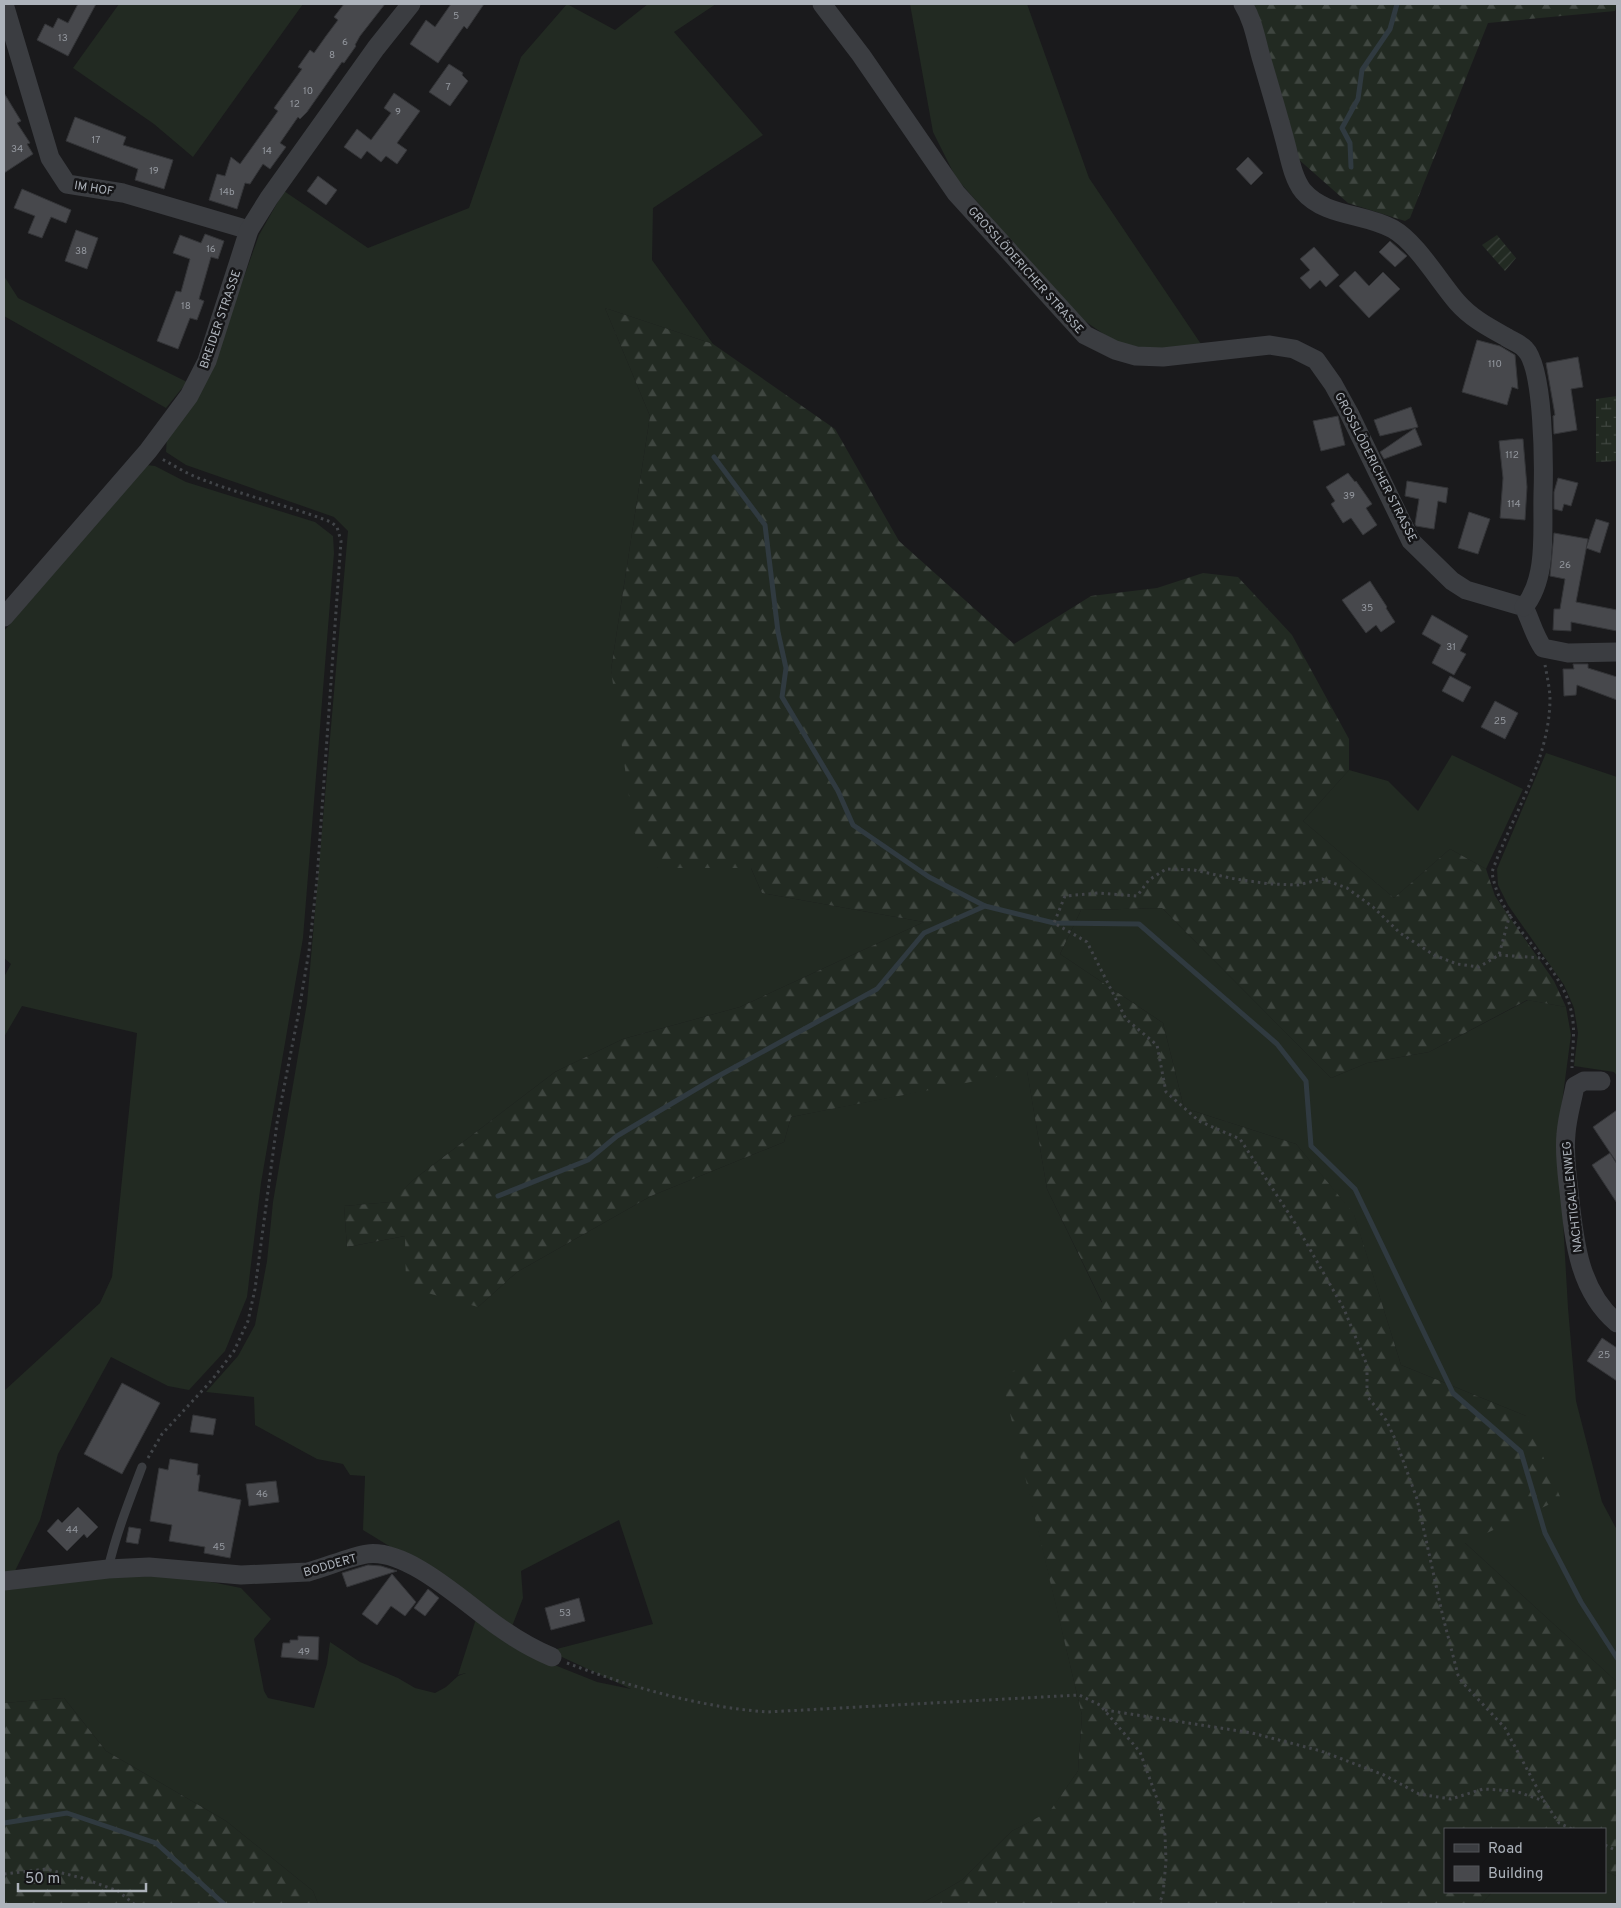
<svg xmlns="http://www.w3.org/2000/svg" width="1621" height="1908" viewBox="0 0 1621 1908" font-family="Overpass,sans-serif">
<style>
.grass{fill:#222a22}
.forest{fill:url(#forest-firs)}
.wetland{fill:url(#wetland-marsh)}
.garden{fill:url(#garden-furrows)}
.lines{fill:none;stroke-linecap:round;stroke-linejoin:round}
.stream{stroke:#303a40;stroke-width:5}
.building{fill:#47484c;stroke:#343538}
.path{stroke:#414448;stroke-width:3;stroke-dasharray:2.5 4;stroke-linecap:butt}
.service{stroke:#3b3d41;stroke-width:9}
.minor{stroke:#3b3d41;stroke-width:19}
.labels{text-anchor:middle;stroke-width:5;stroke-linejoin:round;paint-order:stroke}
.number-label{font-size:10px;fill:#94989f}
.street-label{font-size:12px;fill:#adb3bb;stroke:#151517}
</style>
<defs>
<pattern id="forest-firs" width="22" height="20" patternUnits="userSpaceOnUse" patternTransform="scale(1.25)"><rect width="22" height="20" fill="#222a22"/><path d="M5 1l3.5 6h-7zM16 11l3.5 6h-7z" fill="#3f4640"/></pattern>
<pattern id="wetland-marsh" width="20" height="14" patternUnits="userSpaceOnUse" patternTransform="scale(1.25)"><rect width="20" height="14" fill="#222a22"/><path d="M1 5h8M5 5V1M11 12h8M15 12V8" fill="none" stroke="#3f4640"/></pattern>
<pattern id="garden-furrows" width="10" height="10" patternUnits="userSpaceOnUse" patternTransform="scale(1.25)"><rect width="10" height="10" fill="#222a22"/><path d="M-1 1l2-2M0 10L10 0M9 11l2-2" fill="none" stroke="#3f4640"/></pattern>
</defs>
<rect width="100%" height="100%" fill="#1a1a1c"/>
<g class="grass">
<polygon points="119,4 303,4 193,157 154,124 73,68"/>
<polygon points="567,4 615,30 648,4 716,4 674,32 763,135 653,208 652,260 713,344 605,308 650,416 611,670 658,868 751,868 762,893 924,922 740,1007 623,1039 555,1072 412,1181 392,1202 344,1206 347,1247 405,1236 478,1307 517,1272 651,1196 784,1142 791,1117 1027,1070 1047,1189 1102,1303 1003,1380 1082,1715 1078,1771 1050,1812 1012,1831 962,1880 921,1904 318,1904 313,1891 226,1821 106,1751 64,1698 4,1703 4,1588 111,1576 172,1574 241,1588 271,1619 254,1639 264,1691 268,1698 314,1708 327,1664 330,1642 360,1662 398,1678 415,1688 435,1693 446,1687 458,1676 466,1673 458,1675 477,1616 532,1656 597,1682 631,1689 549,1651 653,1624 619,1520 521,1571 523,1598 511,1629 394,1549 363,1530 365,1476 350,1475 343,1464 317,1459 255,1425 254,1397 206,1392 238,1356 255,1325 267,1261 273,1202 307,1003 348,531 334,517 186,465 166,452 167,436 207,380 259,235 284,191 368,248 469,208 521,57"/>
<polygon points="910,4 1027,4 1089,178 1201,344 1153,350 1115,342 1079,317 956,178 933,132"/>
<polygon points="4,276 18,298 187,382 166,408 4,316"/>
<polygon points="147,465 155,466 186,482 315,522 333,536 334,553 303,938 261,1183 247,1297 225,1351 189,1390 168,1386 111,1357 58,1454 40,1520 13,1575 4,1575 4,1391 100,1303 112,1277 137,1033 22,1006 4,1037 4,977 11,964 4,958 4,631"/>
<polygon points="1546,753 1617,777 1617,1076 1614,1072 1574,1066 1578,1033 1574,1008 1564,985 1508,905 1498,885 1497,869"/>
<polygon points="1452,755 1523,789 1486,869 1450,849 1394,898 1303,821 1349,770 1388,781 1418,811"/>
<polygon points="1162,908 1331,1078 1367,1063 1429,1052 1528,1000 1566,1007 1571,1035 1558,1133 1568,1308 1576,1401 1602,1502 1617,1530 1617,1682 1464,1542 1526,1416 1401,1365 1354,1215 1296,1144 1184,1108 1163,1023 1060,954 1081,910"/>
<polygon points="1605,1871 1617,1876 1617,1904 1481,1904 1492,1892 1605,1892"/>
</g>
<g class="forest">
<polygon points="1252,4 1617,4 1615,11 1488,23 1410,218 1405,221 1348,203 1297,158"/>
<polygon points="605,308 713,344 835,429 899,541 1014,644 1091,596 1157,588 1203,573 1238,577 1292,635 1349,739 1349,770 1303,821 1394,898 1450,849 1486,869 1495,896 1554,981 1566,1007 1527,1000 1429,1052 1367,1063 1331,1078 1162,908 1081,910 1060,954 1163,1023 1184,1108 1296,1144 1354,1214 1401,1365 1526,1416 1561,1499 1465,1543 1617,1682 1617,1876 1605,1871 1605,1829 1445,1829 1445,1892 1492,1892 1481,1904 921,1904 962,1880 1012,1831 1050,1811 1078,1771 1082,1715 1002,1380 1102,1302 1047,1189 1027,1071 791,1117 784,1142 651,1196 517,1272 478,1307 406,1287 405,1236 347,1247 344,1206 391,1202 412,1181 555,1072 623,1039 740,1007 924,922 762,893 751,868 658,868 634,832 611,670 650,416"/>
<polygon points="64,1698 106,1751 226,1821 313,1891 318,1904 4,1904 4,1703"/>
</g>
<polygon class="wetland" points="1617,396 1617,461 1596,462 1596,399"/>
<polygon class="garden" points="1497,235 1516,258 1505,271 1482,245"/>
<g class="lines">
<g class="stream">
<polyline points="1351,167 1350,143 1342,128 1358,99 1362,70 1390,29 1397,4"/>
<polyline points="714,457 765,525 778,632 786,668 782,697 838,791 853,825 929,877 985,906"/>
<polyline points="498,1196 588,1160 617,1136 713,1079 877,989 924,933 985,906 1054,923 1139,924 1277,1044 1306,1081 1311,1146 1355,1189 1453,1393 1521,1452 1545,1533 1581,1602 1617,1658"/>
<polyline points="4,1823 67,1813 156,1843 224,1904"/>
</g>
</g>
<g class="building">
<polygon points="78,4 96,4 68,56 37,40 45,24 53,28 58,18 68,23"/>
<polygon points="344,4 385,4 360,36 355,45 356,46 344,63 342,62 307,112 300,119 298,117 280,143 286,147 270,169 263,164 250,184 245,183 237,209 209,200 217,174 225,176 231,157 240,164 278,111 274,108 302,69 298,67 310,50 314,53 326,36 338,20 334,17"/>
<polygon points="451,4 484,4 467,29 464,26 438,63 410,44 426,20 435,27"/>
<polygon points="449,64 463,73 462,75 468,81 450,106 429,92"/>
<polygon points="4,93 21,121 17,123 30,143 27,144 33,154 4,173"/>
<polygon points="394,93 420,111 397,143 407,150 397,164 386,156 381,162 367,151 361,159 344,147 357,129 371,140 391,113 384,108"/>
<polygon points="75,117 126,137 123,145 173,160 164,189 135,180 138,169 66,141"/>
<polygon points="1248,157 1263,173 1251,185 1236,169"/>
<polygon points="318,176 337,190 326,205 307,191"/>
<polygon points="22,189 71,210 66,223 51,217 42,238 28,233 35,216 14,208"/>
<polygon points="76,230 98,238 87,269 65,261"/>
<polygon points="205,234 224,241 218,259 211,257 199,299 204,301 197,320 190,318 178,349 157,341 176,291 181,292 190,259 173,253 180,235 201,243"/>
<polygon points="1390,241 1407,256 1395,267 1379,252"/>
<polygon points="1314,247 1339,275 1326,287 1320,280 1310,289 1300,278 1310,270 1300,259"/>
<polygon points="1355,271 1369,286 1383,272 1400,289 1369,318 1339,286"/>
<polygon points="1477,340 1500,346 1515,355 1518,389 1512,387 1507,405 1462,392"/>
<polygon points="1578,357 1583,387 1571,389 1577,430 1554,434 1553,416 1555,415 1546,363"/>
<polygon points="1411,407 1418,427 1380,436 1374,420"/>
<polygon points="1338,416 1345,445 1321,451 1313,421"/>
<polygon points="1415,428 1422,445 1384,459 1380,452"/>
<polygon points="1517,439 1523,439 1527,487 1525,520 1500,518 1503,478 1499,441"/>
<polygon points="1348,473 1355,482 1356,481 1372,504 1366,508 1377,525 1363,535 1351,518 1343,523 1331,504 1335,501 1326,487"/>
<polygon points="1558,478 1578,483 1571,506 1564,504 1562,511 1554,509 1554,492"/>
<polygon points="1407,481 1448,488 1446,503 1438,501 1434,529 1416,526 1415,524 1419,499 1405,496"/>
<polygon points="1469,512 1490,519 1478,554 1458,548"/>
<polygon points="1596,519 1609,523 1600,553 1586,548"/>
<polygon points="1554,533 1588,539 1576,602 1617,610 1617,631 1571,622 1571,631 1553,630 1554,609 1560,609 1565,579 1550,576"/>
<polygon points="1370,581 1387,607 1386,608 1395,622 1381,632 1376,625 1366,633 1342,600"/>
<polygon points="1432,615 1468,636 1460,651 1466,654 1454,675 1432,663 1441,645 1422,634"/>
<polygon points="1573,664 1588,664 1588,668 1617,677 1617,700 1577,685 1576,695 1564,696 1563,669 1574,669"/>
<polygon points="1450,676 1471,687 1463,702 1442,691"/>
<polygon points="1495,701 1518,713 1505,739 1481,727"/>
<polygon points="1617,1110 1617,1163 1593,1127"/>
<polygon points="1610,1153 1617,1164 1617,1203 1592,1165"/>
<polygon points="1602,1338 1617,1348 1617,1381 1587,1361"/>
<polygon points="122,1383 160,1403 122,1474 84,1454"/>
<polygon points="193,1415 216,1419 213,1435 190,1432"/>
<polygon points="170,1459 198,1464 197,1475 200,1475 198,1491 241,1500 230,1558 204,1553 205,1547 169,1541 172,1525 150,1521 159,1468 168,1470"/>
<polygon points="276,1481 279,1502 249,1506 246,1484"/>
<polygon points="78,1507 98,1527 87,1538 84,1534 67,1551 47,1531 58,1519 62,1523"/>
<polygon points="129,1527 141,1529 138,1544 126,1542"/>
<polygon points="368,1565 381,1566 397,1571 347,1587 342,1573"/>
<polygon points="392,1574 416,1602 405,1616 391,1606 377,1625 362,1614"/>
<polygon points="428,1589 439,1598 425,1616 414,1608"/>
<polygon points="579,1598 585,1621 551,1630 545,1608"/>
<polygon points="298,1636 319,1637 318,1660 281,1657 283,1643 290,1643 290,1640 298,1640"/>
</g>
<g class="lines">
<g class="path">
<path d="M1545,665C1547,676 1550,689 1550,700C1549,762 1512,815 1492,872C1499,923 1553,955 1569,1003C1577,1028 1572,1044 1572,1068"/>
<polyline points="1510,914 1499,955 1479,967 1457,964 1434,955 1400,933 1373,907 1347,888 1322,879 1298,885 1270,884 1235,879 1194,870 1166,869 1149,880 1137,896 1098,893 1065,896 1054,923 1087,942 1126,1019 1157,1045 1166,1092 1199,1121 1240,1139 1295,1223 1344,1309 1367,1365 1367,1396 1386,1420 1396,1441 1417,1499 1443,1617 1458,1675 1462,1682 1505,1728 1544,1801"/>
<polyline points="1499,955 1541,958"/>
<path d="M148,1458L162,1434L212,1380L234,1351L248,1321L255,1289L277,1123L298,1016L309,951L317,879L341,541L337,527L331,522C287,505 240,495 196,477C184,472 173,465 162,459"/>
<path d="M567,1663C631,1687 699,1707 767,1712L1079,1695L1100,1705L1140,1752L1160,1807L1165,1835L1166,1861L1163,1894L1159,1904"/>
<polyline points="1105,1710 1252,1733 1321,1751 1384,1775 1419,1794 1451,1799 1483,1789 1515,1791 1544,1801 1559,1823 1572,1829"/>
<polyline points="1605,1845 1617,1851"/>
<polyline points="4,1874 46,1869 82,1878 118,1891 134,1904"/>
</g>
<path class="service" d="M108,1569C116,1534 129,1501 142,1467"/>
<g class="minor">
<polyline points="4,4 50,158 67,184 123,193 249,230"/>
<path d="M822,4L861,55L956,193L1085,335L1115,350L1136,356L1163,357L1270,345L1294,349L1316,360L1333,384L1349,413L1411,541L1452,581L1466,590L1524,607C1531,621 1534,635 1543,648L1568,653L1617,652"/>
<path d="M1243,4C1253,20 1256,39 1261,57C1269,84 1277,111 1284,137C1289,154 1292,177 1303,191C1325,217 1365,213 1393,229C1416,242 1439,281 1457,302C1471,318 1488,327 1506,337C1512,341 1521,344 1525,349C1544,368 1544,465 1543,494C1542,530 1548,578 1524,607"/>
<polyline points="4,617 148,451 189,396 207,361 249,230 269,198 376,48 411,4"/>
<path d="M1601,1081H1584L1575,1086C1572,1102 1567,1118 1566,1134C1564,1153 1567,1173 1569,1191C1574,1239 1578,1290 1617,1323"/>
<path d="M4,1581L108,1569L149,1567L241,1575L308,1572C327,1567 349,1557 367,1554C408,1548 467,1605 499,1627C516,1639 533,1649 552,1657"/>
</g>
</g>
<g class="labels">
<g class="number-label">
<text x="456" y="19">5</text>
<text x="63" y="41">13</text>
<text x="345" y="45">6</text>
<text x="332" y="58">8</text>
<text x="448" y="90">7</text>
<text x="308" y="94">10</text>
<text x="295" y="107">12</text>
<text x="398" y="115">9</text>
<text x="96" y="143">17</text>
<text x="17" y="152">34</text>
<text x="267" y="154">14</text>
<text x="154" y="174">19</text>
<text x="227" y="195">14b</text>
<text x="211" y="252">16</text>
<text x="81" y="254">38</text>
<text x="186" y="309">18</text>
<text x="1495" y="367">110</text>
<text x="1512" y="458">112</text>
<text x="1349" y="499">39</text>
<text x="1514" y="507">114</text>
<text x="1565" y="568">26</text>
<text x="1367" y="611">35</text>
<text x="1451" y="650">31</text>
<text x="1500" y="724">25</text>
<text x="1604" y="1358">25</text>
<text x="262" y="1497">46</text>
<text x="72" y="1533">44</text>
<text x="219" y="1550">45</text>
<text x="565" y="1616">53</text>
<text x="304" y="1655">49</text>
</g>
<g class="street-label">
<text transform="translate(94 188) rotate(9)" y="4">IM HOF</text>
<text transform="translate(1026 270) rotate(48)" y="4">GROSSLÖDERICHER STRASSE</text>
<text transform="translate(220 319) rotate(-71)" y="4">BREIDER STRASSE</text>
<text transform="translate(1376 467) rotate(63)" y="4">GROSSLÖDERICHER STRASSE</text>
<text transform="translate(1572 1197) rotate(-96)" y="4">NACHTIGALLENWEG</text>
<text transform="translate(330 1565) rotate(-16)" y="4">BODDERT</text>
</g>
</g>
<rect width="1621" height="1908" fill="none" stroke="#adb3bb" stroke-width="10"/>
<rect x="1444" y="1828" width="162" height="65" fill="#151517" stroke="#525459"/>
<rect x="1454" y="1844" width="25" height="8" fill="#3b3d41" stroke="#525459"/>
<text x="1488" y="1853" font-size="15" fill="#adb3bb">Road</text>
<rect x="1454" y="1866" width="25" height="15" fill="#47484c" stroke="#525459"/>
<text x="1488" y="1878" font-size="15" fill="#adb3bb">Building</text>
<path d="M18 1883v8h128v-8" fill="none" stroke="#adb3bb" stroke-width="2.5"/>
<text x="25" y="1883" font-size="15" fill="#adb3bb" stroke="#151517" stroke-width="4" paint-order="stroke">50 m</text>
</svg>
